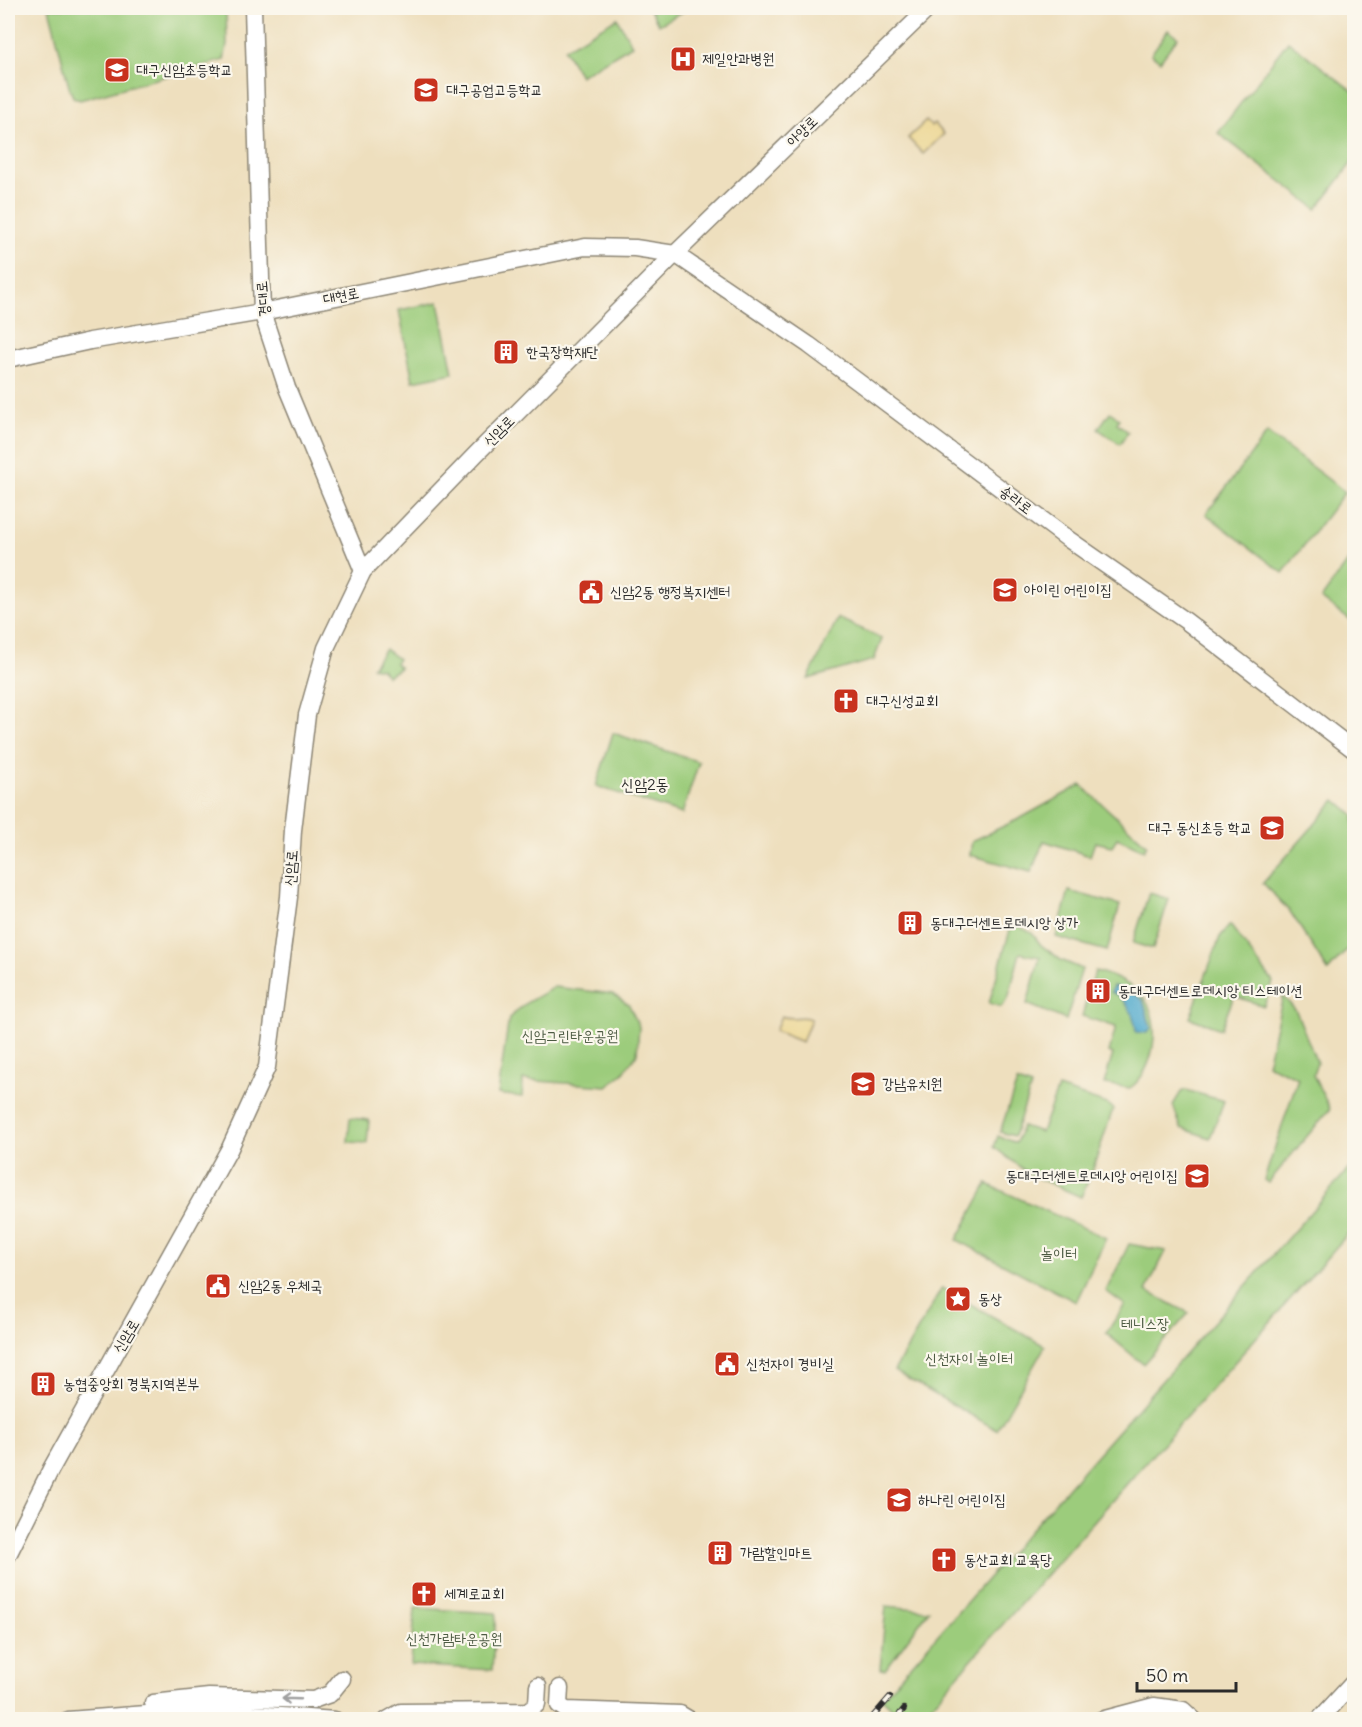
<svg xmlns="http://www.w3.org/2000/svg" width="1362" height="1727" viewBox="0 0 1362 1727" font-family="Delius,'Poor Story',sans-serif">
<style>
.green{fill:#9ccc7b;stroke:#647c53;stroke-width:1.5}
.sand{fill:#eeda9e;stroke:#8c8264;stroke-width:1.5}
.water{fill:#4ea8cc;stroke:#3c6a7c;stroke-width:1.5}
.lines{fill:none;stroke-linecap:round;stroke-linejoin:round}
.secondary-casing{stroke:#8c8574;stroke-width:19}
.secondary{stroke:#fff;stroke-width:16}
.rail-casing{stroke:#2b2b2b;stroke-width:6}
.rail{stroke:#fbf7ec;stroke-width:4;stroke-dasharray:11;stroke-linecap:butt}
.oneway{stroke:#a0a0a0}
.labels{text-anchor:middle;stroke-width:4.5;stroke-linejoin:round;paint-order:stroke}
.poi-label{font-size:15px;fill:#2b2b2b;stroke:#fbf7ec;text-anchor:start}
.street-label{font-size:15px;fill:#2b2b2b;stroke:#fbf7ec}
.park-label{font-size:15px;fill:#4d5b43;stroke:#fbf7ec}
.neighbourhood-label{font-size:16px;fill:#2b2b2b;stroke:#fbf7ec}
</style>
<rect width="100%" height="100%" fill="#fbf7ec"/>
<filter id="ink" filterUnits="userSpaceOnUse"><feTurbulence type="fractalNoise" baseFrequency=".0167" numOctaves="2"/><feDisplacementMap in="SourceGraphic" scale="12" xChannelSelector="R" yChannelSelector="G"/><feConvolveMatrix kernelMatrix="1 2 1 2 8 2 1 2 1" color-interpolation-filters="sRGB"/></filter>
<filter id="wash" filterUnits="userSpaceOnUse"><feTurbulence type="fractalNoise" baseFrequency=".008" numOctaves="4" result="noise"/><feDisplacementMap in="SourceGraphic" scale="24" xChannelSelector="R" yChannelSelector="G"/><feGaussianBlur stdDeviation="1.35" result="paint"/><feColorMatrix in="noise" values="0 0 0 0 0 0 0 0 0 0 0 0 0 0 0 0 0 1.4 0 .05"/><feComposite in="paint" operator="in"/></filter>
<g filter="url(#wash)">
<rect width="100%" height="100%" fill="#eedfbe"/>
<g class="green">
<polygon points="49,8 226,8 227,45 224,60 80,100 73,97 69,87"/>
<polygon points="649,8 689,8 659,25"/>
<polygon points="617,18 632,45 580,76 564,49"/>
<polygon points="1168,30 1178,37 1160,61 1151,54"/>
<polygon points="1288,41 1354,92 1354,160 1317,209 1218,133"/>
<polygon points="439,302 453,373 413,381 399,310"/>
<polygon points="1110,412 1119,419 1117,423 1128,432 1120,444 1098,429"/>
<polygon points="1267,433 1345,492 1283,573 1206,514"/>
<polygon points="1354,553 1354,623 1321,599"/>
<polygon points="838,618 882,639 874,660 808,679"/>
<polygon points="385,649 398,659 395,663 400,668 387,676 382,669 372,667"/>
<polygon points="613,733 699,762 682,814 596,786"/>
<polygon points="1081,785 1147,845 1144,850 1117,838 1112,846 1095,842 1090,856 1044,841 1031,872 970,855 972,841 1021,818"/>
<polygon points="1336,800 1354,815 1354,942 1328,971 1291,913 1263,883"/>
<polygon points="1069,891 1120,905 1107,951 1056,937"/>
<polygon points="1149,893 1169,899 1153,949 1133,943"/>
<polygon points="1012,923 1032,933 1041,945 1061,960 1082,969 1066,1020 1027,1004 1040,957 1020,953 1008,999 1001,1007 989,1003"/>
<polygon points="1230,925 1273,982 1264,1006 1234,996 1221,1029 1190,1018 1220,937"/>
<path d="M1095,971C1112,975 1132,984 1144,998C1162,1022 1155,1071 1130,1088L1104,1084L1113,1054L1109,1052L1116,1027L1082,1016Z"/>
<polygon points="554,987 613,994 629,1005 639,1027 637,1054 623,1073 607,1086 523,1080 522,1097 498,1094 509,1018 526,1003"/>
<polygon points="1283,996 1296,1011 1317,1063 1313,1075 1330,1109 1268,1183 1264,1180 1298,1078 1267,1064"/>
<polygon points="1017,1082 1031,1087 1014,1136 1000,1132"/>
<polygon points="1058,1088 1107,1104 1113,1109 1092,1172 1081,1197 1029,1174 994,1147 998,1136 1016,1143 1022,1126 1041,1132"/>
<polygon points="1186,1090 1224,1101 1210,1138 1181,1128 1173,1105 1181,1092"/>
<polygon points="350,1118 369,1120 367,1143 348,1142"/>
<polygon points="1354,1163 1354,1227 919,1719 904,1719 882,1698"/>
<polygon points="987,1184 1106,1238 1076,1302 957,1240"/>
<polygon points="1129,1244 1166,1251 1146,1291 1189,1313 1143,1364 1106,1333 1125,1305 1106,1291"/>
<polygon points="942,1288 1045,1346 997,1430 894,1371"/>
<polygon points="886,1606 929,1610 885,1670 880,1669"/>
<polygon points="415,1608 496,1613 492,1670 411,1665"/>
</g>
<g class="sand">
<polygon points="926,121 931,126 934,123 944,134 923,154 908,138"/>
<path d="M781,1016C794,1021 801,1014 811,1019L802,1042L775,1031Z"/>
</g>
<path class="water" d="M1113,986L1128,990L1143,1000L1151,1028L1148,1033L1136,1032C1135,1016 1126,997 1111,992Z"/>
</g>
<g filter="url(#ink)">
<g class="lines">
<g class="secondary-casing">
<g id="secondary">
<polyline points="253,8 262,312 287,388 363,571"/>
<polyline points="8,359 90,341 262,312 585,247 635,248 675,254 809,345 1068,539 1186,621 1354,750"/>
<polyline points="8,1555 51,1469 230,1148 267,1067 289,897 293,830 307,715 326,648 363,571 476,454 675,254 929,8"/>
<polyline points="560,1688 559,1705 566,1710 680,1714 690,1720"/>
<polyline points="153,1703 209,1697 313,1700 330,1694 342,1679"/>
<polyline points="68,1720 199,1710 335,1720"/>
<polyline points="387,1720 401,1712 529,1711 537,1704 538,1686"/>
<polyline points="1101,1720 1154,1706 1183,1710 1194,1720"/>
<polyline points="1319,1720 1354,1682"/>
</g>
</g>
<use href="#secondary" class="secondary"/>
<g class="rail-casing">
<g id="rail">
<polyline points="870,1720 890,1697"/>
<polyline points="895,1720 904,1709"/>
</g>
</g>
<use href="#rail" class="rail"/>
</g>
<defs><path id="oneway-shaft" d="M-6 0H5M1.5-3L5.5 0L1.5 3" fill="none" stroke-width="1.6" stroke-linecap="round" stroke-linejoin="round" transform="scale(1.5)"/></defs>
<use class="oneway" href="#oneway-shaft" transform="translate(291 1699) rotate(-178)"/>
</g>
<defs>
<g id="hospital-square" transform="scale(1.35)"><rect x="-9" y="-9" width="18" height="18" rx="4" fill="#c8321e" stroke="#fbf7ec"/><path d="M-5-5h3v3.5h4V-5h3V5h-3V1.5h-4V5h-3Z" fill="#fff"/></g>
<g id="school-square" transform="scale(1.35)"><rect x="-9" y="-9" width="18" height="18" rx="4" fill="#c8321e" stroke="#fbf7ec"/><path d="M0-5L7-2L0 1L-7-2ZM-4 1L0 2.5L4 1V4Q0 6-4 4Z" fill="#fff"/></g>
<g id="building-square" transform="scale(1.35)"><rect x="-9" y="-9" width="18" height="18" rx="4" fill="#c8321e" stroke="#fbf7ec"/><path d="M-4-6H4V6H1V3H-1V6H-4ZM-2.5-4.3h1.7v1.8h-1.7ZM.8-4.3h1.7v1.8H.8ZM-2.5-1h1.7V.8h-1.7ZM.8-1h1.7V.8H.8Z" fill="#fff"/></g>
<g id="civic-square" transform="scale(1.35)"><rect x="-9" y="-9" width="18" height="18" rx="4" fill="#c8321e" stroke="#fbf7ec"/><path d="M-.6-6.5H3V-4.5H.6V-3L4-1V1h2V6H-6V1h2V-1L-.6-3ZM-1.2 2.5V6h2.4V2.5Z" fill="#fff"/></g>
<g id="church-square" transform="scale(1.35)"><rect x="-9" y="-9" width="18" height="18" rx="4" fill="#c8321e" stroke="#fbf7ec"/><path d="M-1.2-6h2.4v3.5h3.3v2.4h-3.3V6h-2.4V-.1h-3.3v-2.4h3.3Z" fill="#fff"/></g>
<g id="sight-square" transform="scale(1.35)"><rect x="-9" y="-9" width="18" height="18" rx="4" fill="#c8321e" stroke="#fbf7ec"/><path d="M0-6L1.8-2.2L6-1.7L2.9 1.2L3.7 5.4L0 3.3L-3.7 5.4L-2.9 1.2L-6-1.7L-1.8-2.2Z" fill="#fff"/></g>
</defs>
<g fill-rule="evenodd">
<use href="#hospital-square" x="683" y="59"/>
<use href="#school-square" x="117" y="70"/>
<use href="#school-square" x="426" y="90"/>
<use href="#building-square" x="506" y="352"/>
<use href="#school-square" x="1005" y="590"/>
<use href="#civic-square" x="591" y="592"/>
<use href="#church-square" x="846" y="701"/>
<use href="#school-square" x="1272" y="828"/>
<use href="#building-square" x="910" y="923"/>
<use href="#building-square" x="1098" y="991"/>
<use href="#school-square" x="863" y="1084"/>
<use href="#school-square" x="1197" y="1176"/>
<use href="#civic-square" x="218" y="1286"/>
<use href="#sight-square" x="958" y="1299"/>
<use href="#civic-square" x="727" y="1364"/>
<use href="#building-square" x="43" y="1384"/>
<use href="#school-square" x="899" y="1500"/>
<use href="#building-square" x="720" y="1553"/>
<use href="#church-square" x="944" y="1560"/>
<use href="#church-square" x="424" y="1594"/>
</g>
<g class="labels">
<g class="poi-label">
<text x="702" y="64">제일안과병원</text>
<text x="136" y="75">대구신암초등학교</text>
<text x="446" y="95">대구공업고등학교</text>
<text x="526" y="357">한국장학재단</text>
<text x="1024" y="595">아이린 어린이집</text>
<text x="610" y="597">신암2동 행정복지센터</text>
<text x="866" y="706">대구신성교회</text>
<text x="1252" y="833" text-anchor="end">대구 동신초등 학교</text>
<text x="930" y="928">동대구더센트로데시앙 상가</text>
<text x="1118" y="996">동대구더센트로데시앙 티스테이션</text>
<text x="882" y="1089">강남유치원</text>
<text x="1178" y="1181" text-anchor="end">동대구더센트로데시앙 어린이집</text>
<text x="238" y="1291">신암2동 우체국</text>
<text x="978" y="1304">동상</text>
<text x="746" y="1369">신천자이 경비실</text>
<text x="63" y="1389">농협중앙회 경북지역본부</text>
<text x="918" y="1505">하나린 어린이집</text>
<text x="740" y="1558">가람할인마트</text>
<text x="964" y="1565">동산교회 교육당</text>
<text x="444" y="1599">세계로교회</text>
</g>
<g class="street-label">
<text transform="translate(802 131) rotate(-44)" y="5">아양로</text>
<text transform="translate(341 296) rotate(-11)" y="5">대현로</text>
<text transform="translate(263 299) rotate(-95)" y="5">경대로</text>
<text transform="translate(499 431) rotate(-45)" y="5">신암로</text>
<text transform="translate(1016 500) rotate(37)" y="5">송라로</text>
<text transform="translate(291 868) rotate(-86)" y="5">신암로</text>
<text transform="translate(126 1336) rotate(-59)" y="5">신암로</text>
</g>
<g class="park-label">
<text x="570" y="1041">신암그린타운공원</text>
<text x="1059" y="1259">놀이터</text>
<text x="1145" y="1329">테니스장</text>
<text x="969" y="1364">신천자이 놀이터</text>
<text x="454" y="1644">신천가람타운공원</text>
</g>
<g class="neighbourhood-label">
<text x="645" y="790">신암2동</text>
</g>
</g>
<rect width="1362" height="1727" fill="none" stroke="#fbf7ec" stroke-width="30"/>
<path d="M1137 1682v9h99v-9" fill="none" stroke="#2b2b2b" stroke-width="3"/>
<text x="1146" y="1682" font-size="18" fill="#2b2b2b" stroke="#fbf7ec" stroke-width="4.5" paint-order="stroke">50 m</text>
</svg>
